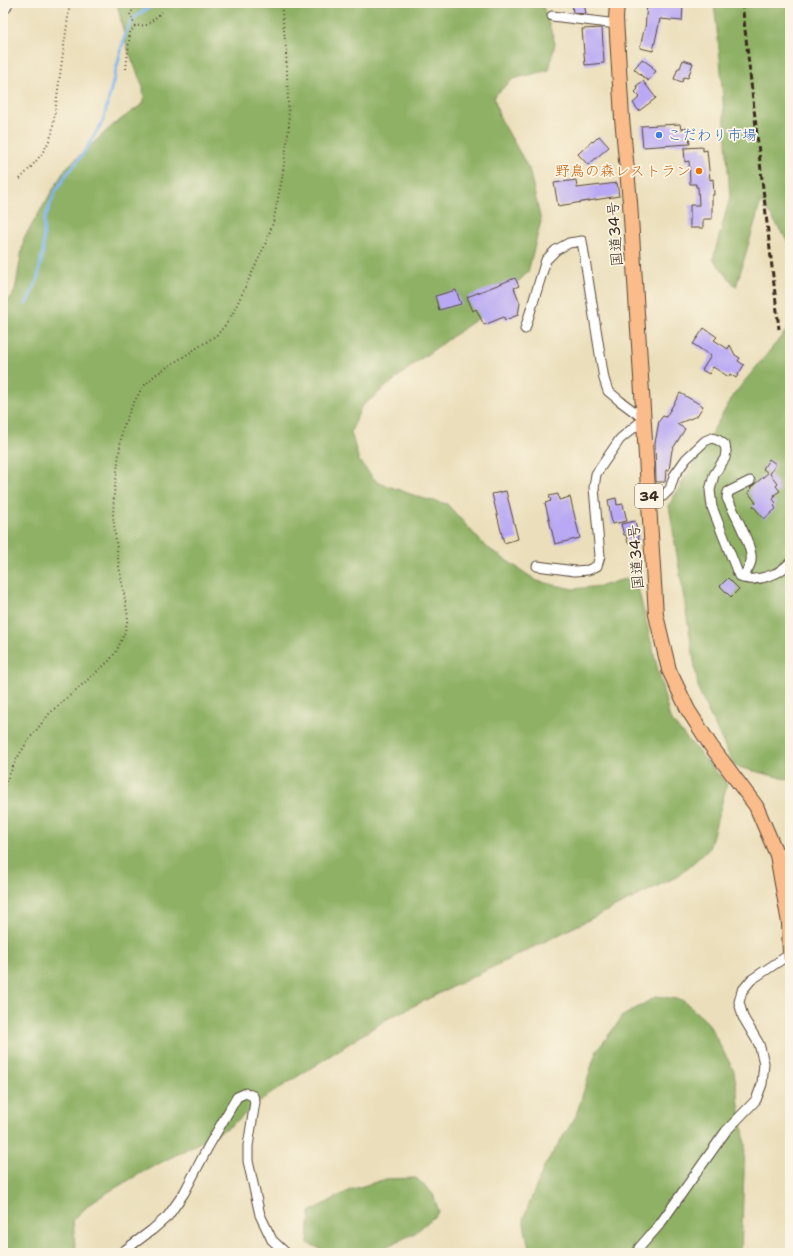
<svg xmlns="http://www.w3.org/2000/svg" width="793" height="1256" viewBox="0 0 793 1256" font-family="'Shantell Sans','Klee One',sans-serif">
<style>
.forest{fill:#8fb165;stroke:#656e42}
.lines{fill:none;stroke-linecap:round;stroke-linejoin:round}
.stream{stroke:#83b7f1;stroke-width:3}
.building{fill:#b9a9f4}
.minor-casing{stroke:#554536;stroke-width:11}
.trunk-casing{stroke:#554536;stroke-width:16}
.path{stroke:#554536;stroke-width:2;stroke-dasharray:1 3;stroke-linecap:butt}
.minor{stroke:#fff;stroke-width:9}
.trunk{stroke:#f9bc8a;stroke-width:14}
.rail{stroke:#3b2a1e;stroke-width:3;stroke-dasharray:6 3;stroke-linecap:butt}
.shop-dot{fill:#3f7fe0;stroke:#fcf5e5;stroke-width:1.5}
.food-dot{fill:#e8710a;stroke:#fcf5e5;stroke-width:1.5}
.labels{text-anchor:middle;stroke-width:3.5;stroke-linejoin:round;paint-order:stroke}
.shield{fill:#fcf5e5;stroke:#75675a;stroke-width:1}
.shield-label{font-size:14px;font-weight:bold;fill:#3b2a1e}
.shop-label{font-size:15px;fill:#366cbe;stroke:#fcf5e5;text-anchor:start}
.food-label{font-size:15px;fill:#c56008;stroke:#fcf5e5;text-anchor:end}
.street-label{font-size:15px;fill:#3b2a1e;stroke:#fcf5e5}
</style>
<rect width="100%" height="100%" fill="#fcf5e5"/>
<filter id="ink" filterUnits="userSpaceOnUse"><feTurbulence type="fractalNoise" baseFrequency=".025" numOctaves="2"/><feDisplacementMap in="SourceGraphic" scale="8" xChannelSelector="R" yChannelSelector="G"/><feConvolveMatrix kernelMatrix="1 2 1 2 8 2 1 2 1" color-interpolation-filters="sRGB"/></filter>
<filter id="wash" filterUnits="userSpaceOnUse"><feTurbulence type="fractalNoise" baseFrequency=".012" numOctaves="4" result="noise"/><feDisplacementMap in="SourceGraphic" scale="16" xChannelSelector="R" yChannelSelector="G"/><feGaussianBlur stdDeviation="0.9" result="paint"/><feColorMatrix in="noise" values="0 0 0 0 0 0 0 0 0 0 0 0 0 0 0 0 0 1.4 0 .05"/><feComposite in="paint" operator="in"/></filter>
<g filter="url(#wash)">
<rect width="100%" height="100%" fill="#ebdfbb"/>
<g class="forest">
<polygon points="117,3 542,3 555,43 549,70 513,79 494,96 499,116 529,169 541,221 528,272 487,312 419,360 361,407 351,432 359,461 377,482 425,499 447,504 485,546 537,581 573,589 601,586 635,576 670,719 727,784 709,849 678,876 387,1019 269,1095 229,1127 141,1173 93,1201 73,1220 75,1246 78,1253 3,1253 3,309 15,291 24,238 66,168 113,125 144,103 143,87 127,47"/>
<polygon points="714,3 790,3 790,245 761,201 736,287 713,259 730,197 720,58"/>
<polygon points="790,326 790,456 789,457 790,460 790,780 734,766 699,692 669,505 735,393"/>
<polygon points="657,996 683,1000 708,1023 734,1071 745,1144 741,1253 530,1253 523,1219 545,1165 576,1116 596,1052 623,1016"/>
<polygon points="416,1178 433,1194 439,1212 415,1233 373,1253 329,1253 308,1243 310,1212 350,1190 386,1179"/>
</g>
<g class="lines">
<path class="stream" d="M26,304L37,281L43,251L44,221L55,192L66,175L83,154L103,121L125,35C131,19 135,15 151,7L152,3"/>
</g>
<g id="blocks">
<g class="building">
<polygon points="572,3 584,3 586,14 573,13"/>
<polygon points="647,3 683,6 682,21 660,19 653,51 640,48 644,30 645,30"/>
<polygon points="602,28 604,63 585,65 582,29"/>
<polygon points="642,59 653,67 652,68 656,71 648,81 634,69"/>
<polygon points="683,60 693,63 688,78 684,77 682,82 674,79 678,68 680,68"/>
<polygon points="643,81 656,98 639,111 633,103 640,97 635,92 638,89 636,86"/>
<polygon points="680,124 681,129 688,128 690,144 643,147 641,126"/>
<polygon points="599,136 609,147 588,165 578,154 592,141 593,142"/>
<polygon points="703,147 703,151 707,150 710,180 713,179 714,195 712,195 712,219 703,219 703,228 690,228 690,205 699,205 698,187 696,187 696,184 690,184 689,161 685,162 684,148"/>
<polygon points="576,180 577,188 617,183 619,196 558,206 554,183"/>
<polygon points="515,278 519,286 514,288 520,303 518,315 505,320 504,317 484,325 476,309 473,311 467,297"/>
<polygon points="456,290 461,304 439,310 435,296"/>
<polygon points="704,328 717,337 714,340 728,349 730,345 735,355 740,358 738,361 744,365 736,378 730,374 729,377 713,367 709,374 702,370 711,356 693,344"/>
<polygon points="680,393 703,406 697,416 677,424 685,429 672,450 669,470 666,470 665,482 656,482 655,443 659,421 663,416 666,417"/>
<polygon points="769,459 776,464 770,474 778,484 776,486 780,491 774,495 775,497 773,499 776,503 774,505 776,509 764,519 753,506 756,503 748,492 751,489 750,488 768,473 763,469"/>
<polygon points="506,491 518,539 504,543 492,494"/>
<polygon points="558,494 559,500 570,497 580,538 555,544 545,503 551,501 549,496"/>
<polygon points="616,498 617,505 623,504 627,521 612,524 608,500"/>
<polygon points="635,521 639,541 628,543 626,535 624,535 621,524"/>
<polygon points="728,578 739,589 731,597 720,586"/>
</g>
</g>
</g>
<g filter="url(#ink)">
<use href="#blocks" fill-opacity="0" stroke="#554536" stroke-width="1"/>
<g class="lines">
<g class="minor-casing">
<g id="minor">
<polyline points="3,10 6,8 8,3"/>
<polyline points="552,16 617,24"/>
<polyline points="525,329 546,260 556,250 569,243 582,241 604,379 608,391 620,401 644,419 620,439 596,474 594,488 600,556 597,566 588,570 575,571 537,566"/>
<path d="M649,499L663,496L670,489L674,476L686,459L705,441L712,438L718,440L725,445L726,451L725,458L714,475L710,490L712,507L739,576C749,582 764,578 774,574C780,572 785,567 790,563"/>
<path d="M743,578C745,573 750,567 751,561C754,548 733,511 727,498L728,492L750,481"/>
<polyline points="777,855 790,853"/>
<polyline points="121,1253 152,1230 168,1216 184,1193 208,1147 237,1097 246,1093 253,1096 255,1102 248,1146 248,1161 260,1215 272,1240 286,1253"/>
<polyline points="638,1253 639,1248 660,1224 726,1131 756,1100 762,1084 764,1063 759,1044 743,1017 739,1002 742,991 751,980 790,954"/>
</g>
</g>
<g class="trunk-casing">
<polyline id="trunk" points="617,3 616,19 622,118 630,202 656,615 669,670 688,710 711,746 756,806 777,855 789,923 790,957"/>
</g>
<g class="path">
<polyline points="135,26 130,14 138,3"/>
<polyline points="126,69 130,32 135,26 147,25 162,12"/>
<path d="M20,179C33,165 46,152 52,133L70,3"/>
<polyline points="3,789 16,760 29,739 50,713 109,661 116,652 125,632 128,617 119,566 113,516 114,494 122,430 132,406 142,388 155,375 217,335 227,323 233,313 265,245 273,223 282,179 289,126 286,49 281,3"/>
</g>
<use href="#minor" class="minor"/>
<use href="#trunk" class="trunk"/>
<polyline class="rail" points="742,3 779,329"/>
</g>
</g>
<circle class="shop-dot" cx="659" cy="135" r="4"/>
<circle class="food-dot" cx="699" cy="171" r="4"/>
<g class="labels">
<rect class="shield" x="635" y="484" width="28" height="24" rx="3"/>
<g class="shield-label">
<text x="649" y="501">34</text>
</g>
<g class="shop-label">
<text x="667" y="140">こだわり市場</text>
</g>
<g class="food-label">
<text x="691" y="176">野鳥の森レストラン</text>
</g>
<g class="street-label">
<text transform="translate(615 234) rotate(-94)" y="5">国道34号</text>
<text transform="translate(636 557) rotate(-94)" y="5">国道34号</text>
</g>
</g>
<rect width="793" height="1256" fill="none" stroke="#fcf5e5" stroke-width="16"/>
</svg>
